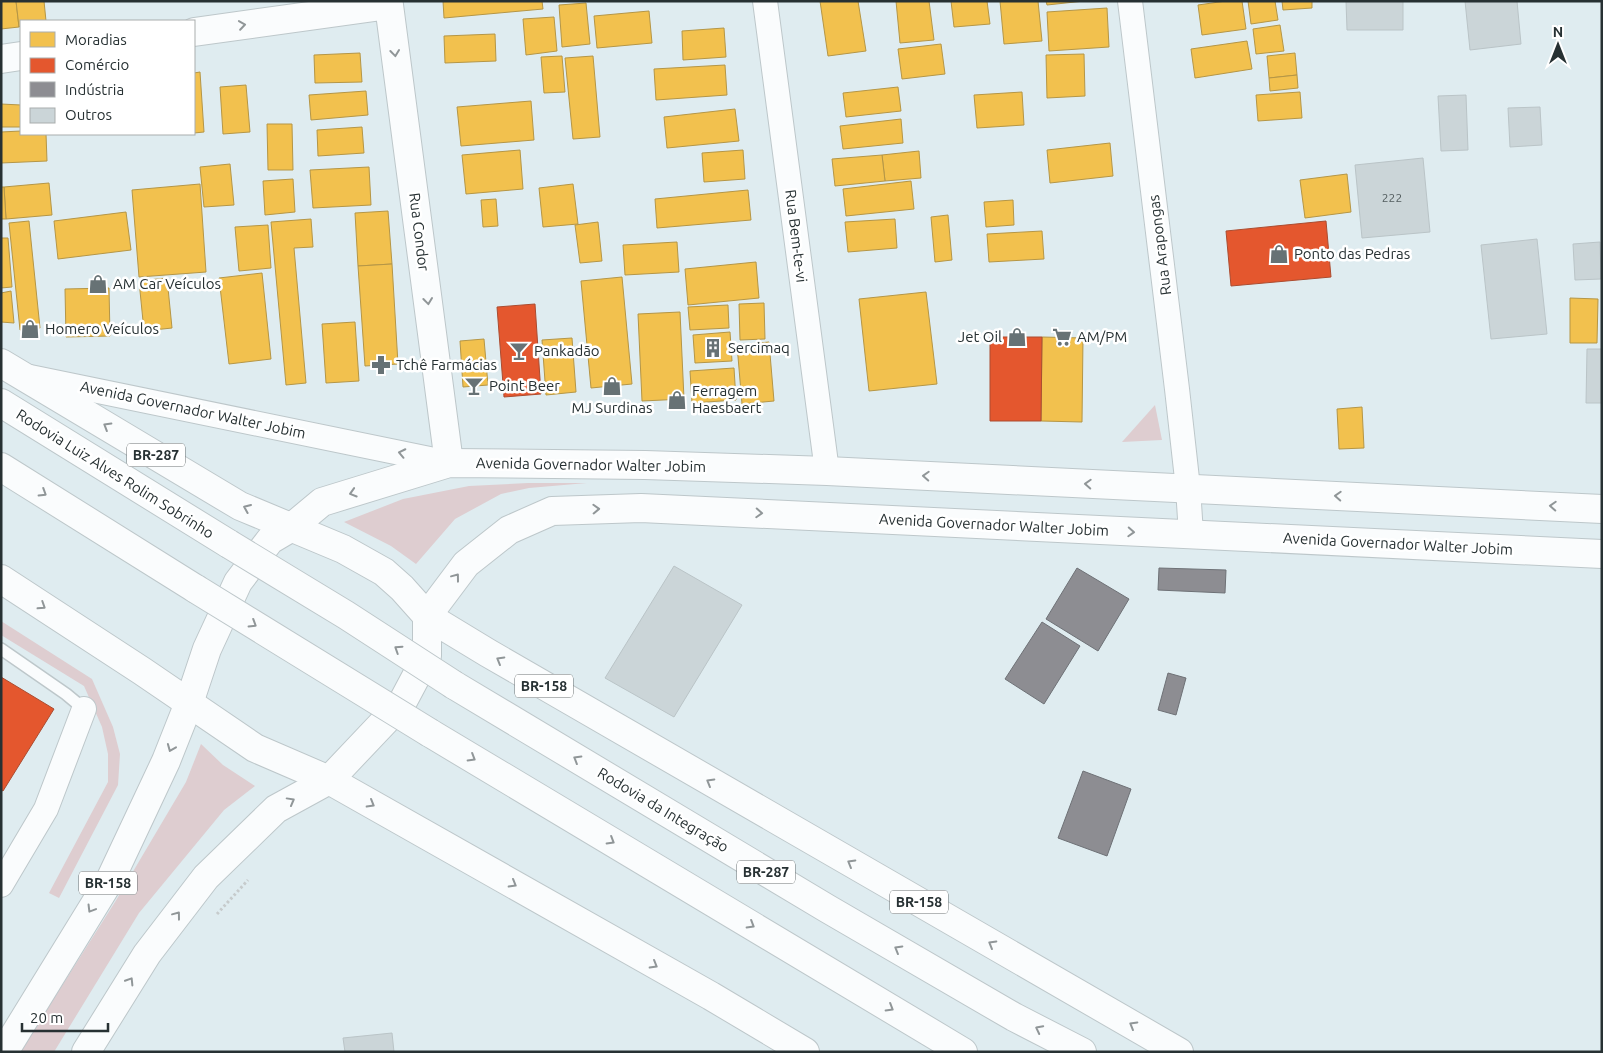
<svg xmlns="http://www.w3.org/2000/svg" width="1603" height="1053" viewBox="0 0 1603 1053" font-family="Ubuntu,sans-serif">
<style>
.green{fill:#decdd0}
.homes{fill:#f2c14e;stroke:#b59646}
.shops{fill:#e4572e;stroke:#ab4c30}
.industry{fill:#8d8d92;stroke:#6e7176}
.building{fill:#cbd5d8;stroke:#bac4c7}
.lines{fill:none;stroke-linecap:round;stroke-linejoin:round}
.service-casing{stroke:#bdc7ca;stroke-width:14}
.minor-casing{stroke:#bdc7ca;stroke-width:26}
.tertiary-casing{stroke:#bdc7ca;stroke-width:30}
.secondary-casing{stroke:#bdc7ca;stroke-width:30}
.trunk-casing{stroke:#bdc7ca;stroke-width:30}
.path{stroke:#c6cbcc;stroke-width:3;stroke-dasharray:2.5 2.5;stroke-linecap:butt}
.service{stroke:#fafcfd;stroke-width:11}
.minor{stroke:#fafcfd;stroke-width:24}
.tertiary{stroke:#fafcfd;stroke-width:28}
.secondary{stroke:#fafcfd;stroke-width:28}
.trunk{stroke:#fafcfd;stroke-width:28}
.trunk-bridge-casing{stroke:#bdc7ca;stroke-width:30;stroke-linecap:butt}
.trunk-bridge{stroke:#fafcfd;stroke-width:28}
.oneway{stroke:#909698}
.labels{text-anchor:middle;stroke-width:5;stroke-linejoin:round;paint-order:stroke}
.number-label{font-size:12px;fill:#515b5d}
.shield{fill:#fff;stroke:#686f70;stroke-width:1}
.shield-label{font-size:14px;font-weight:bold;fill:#273133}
.street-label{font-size:15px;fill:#273133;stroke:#fff}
.poi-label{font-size:15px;fill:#273133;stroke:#fff;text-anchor:start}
</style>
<rect width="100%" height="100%" fill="#dfecf0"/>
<g class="green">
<polygon points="1155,405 1162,440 1122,442"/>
<polygon points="528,483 587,483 529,488 501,494 455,519 416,564 391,546 344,522 403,499 469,486"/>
<polygon points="1,621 92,679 113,727 120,754 118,785 59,898 49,893 108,782 108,754 102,727 84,686 1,635"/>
<polygon points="201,744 223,765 255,786 224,810 139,913 54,1052 20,1052 115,902 186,782"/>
</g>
<g class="homes">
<polygon points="1,1 16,1 19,27 1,29"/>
<polygon points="16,1 44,1 46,21 21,21 21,26 19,27"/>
<polygon points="443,1 542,1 543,9 444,18"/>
<polygon points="820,1 858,1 866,51 828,56"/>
<polygon points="896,1 929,1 934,40 900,43"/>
<polygon points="951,1 987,1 990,24 954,27"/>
<polygon points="1000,1 1038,1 1042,41 1004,44"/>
<polygon points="1046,1 1084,1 1047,5"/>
<polygon points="1226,1 1242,1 1246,29 1202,35 1198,5"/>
<polygon points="1248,1 1275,1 1278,20 1251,24"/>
<polygon points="1282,1 1312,1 1312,8 1283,10"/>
<polygon points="586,3 590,44 562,47 559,5"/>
<polygon points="1107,8 1109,47 1049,51 1047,12"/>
<polygon points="649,11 652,43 597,48 594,16"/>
<polygon points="554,17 557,51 526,55 523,19"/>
<polygon points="1280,25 1284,51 1256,54 1253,29"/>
<polygon points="724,28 726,57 683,60 682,31"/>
<polygon points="495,34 496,61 445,63 444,36"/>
<polygon points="1247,41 1252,69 1195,78 1191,49"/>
<polygon points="941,44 945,74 902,79 898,49"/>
<polygon points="360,53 362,82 315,83 314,55"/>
<polygon points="1295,53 1297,75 1269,78 1267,56"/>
<polygon points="1084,54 1085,96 1047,98 1046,55"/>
<polygon points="562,56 565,92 544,93 541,57"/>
<polygon points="593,56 600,137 573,139 565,58"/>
<polygon points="725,65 727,95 656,100 654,69"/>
<polygon points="200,72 204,132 194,133 194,73"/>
<polygon points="1297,75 1298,88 1270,91 1269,78"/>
<polygon points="246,85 250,132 223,134 220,87"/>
<polygon points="898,87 901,111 846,117 843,93"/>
<polygon points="366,91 368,115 311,120 309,95"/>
<polygon points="1022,92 1024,125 977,128 974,95"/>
<polygon points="1300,92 1302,118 1258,121 1256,95"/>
<polygon points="531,101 534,140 461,146 457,107"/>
<polygon points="1,104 21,105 21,127 1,127"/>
<polygon points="735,109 739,141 667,148 664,117"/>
<polygon points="901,119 903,143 843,149 840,126"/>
<polygon points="267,124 292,124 293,170 268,170"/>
<polygon points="362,127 364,153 318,156 317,130"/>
<polygon points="21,131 21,134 46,134 47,161 1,163 1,132"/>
<polygon points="1110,143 1113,176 1050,183 1047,150"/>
<polygon points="520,150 523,189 466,194 462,155"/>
<polygon points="743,150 745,179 704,182 702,153"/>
<polygon points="919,151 921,178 885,181 882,155"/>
<polygon points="882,155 885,181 835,186 832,159"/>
<polygon points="230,164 234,205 204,207 200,167"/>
<polygon points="369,167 371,205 313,208 310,170"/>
<polygon points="1347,174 1351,212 1305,218 1300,180"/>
<polygon points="293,179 295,212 265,215 263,181"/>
<polygon points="911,181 914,209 846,216 843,189"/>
<polygon points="49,183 52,215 6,219 4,187"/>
<polygon points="200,184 206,272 139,277 132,190"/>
<polygon points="573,184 578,224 543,227 539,188"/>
<polygon points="1,187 4,187 6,219 1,219"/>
<polygon points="748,190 751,220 657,228 655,199"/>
<polygon points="496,199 498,226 483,227 481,200"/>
<polygon points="1013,200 1014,225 986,227 984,202"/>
<polygon points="388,211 392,264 358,266 355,213"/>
<polygon points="126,212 131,250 58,259 54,221"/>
<polygon points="948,215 952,260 935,262 931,217"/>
<polygon points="311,219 313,247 294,248 306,383 286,385 271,222"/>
<polygon points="895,219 897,248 848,252 845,222"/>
<polygon points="29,221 40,328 20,330 9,223"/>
<polygon points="598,222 602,261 580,263 575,225"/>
<polygon points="268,225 271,268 239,271 235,227"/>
<polygon points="1042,231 1044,259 989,262 987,234"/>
<polygon points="1,238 8,238 12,287 1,288"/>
<polygon points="677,242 679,272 625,275 623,245"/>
<polygon points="756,262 759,298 688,305 685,269"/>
<polygon points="392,264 398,364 365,366 358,266"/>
<polygon points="262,273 271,359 229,364 219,278"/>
<polygon points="622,277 632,384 591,388 581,281"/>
<polygon points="167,278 172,328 144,331 139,281"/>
<polygon points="109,288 110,336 66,337 65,289"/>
<polygon points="11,291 14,323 1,322 1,293"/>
<polygon points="926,292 937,384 869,391 859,299"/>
<polygon points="1570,298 1598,299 1597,343 1570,343"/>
<polygon points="764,303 765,339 740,340 739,304"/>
<polygon points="728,305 729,328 690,330 688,307"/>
<polygon points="680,312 684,399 642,401 638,314"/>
<polygon points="355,322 359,381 326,383 322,324"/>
<polygon points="730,332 732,361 695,363 693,335"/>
<polygon points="1042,337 1083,338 1082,422 1041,421"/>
<polygon points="572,338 576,392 546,395 542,340"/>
<polygon points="484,339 488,385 463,387 460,341"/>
<polygon points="769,342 774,401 742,404 737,345"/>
<polygon points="734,368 736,400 692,403 690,371"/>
<polygon points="1362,407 1364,448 1339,449 1337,409"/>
</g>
<g class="shops">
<polygon points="1326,221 1331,277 1231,286 1226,231"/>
<polygon points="535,304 541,394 504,397 497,307"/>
<polygon points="990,337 1042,337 1041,421 990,421"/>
<polygon points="1,677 54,709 3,791 1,790"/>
</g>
<g class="industry">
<polygon points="1077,568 1129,599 1098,651 1046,619"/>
<polygon points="1159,568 1226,570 1225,593 1158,590"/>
<polygon points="1042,622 1080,646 1044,704 1005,679"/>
<polygon points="1168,673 1186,678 1176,715 1158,710"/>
<polygon points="1083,771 1131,789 1107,856 1058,838"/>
</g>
<g class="building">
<polygon points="1346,1 1403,1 1403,30 1347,30"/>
<polygon points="1465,1 1517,1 1521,44 1470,50"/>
<polygon points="1466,95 1468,150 1441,151 1438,96"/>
<polygon points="1540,107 1542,145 1510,147 1508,108"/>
<polygon points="1423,158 1430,232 1362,238 1355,165"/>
<polygon points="1537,239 1547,334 1491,339 1481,245"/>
<polygon points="1600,242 1601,279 1575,280 1573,244"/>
<polygon points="1587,349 1602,349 1602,403 1586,403"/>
<polygon points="674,566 742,605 674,717 605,678"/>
<polygon points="392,1033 394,1052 345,1052 343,1038"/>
</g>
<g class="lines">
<g class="service-casing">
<polyline id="service" points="1,649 66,694 84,709"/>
</g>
<g class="minor-casing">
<g id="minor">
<polyline points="765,1 827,471"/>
<polyline points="1130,1 1177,389 1188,488 1191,534"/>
<polyline points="30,377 449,463"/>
<polyline points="1,885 46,809 84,709"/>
</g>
</g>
<g class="tertiary-casing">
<g id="tertiary">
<polyline points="194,32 389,5 449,463"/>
<polyline points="1,59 21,56"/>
</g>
</g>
<g class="secondary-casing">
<g id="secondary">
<polyline points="292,527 322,502 449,463 645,465 827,471 1602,509"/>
<polyline points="427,616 466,564 509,530 552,511 641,508 1602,554"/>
</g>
</g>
<g class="trunk-casing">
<g id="trunk">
<polyline points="1,363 240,506 343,549 384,572 402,588 427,616 488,653 1179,1052"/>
<polyline points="1,403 229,544"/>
<polyline points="1,467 196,589"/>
<polyline points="1,579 142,671 255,748 329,780 711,996 805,1052"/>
<polyline points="454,685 828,909 1014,1017 1082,1052"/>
<polyline points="430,733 963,1052"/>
<polyline points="4,1052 111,878 166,761 189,703 207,649 238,582 270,540 292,527"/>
<polyline points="86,1052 147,954 206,877 276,809 329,780 402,703 427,656 427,616"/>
</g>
</g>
<polyline class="path" points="217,914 248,880"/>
<use href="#service" class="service"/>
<use href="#minor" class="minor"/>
<use href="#tertiary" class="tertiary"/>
<use href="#secondary" class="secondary"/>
<use href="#trunk" class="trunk"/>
<g class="trunk-bridge-casing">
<g id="trunk-bridge">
<polyline points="229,544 346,615 454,685"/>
<polyline points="196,589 430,733"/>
</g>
</g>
<use href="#trunk-bridge" class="trunk-bridge"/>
</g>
<defs><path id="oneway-chevron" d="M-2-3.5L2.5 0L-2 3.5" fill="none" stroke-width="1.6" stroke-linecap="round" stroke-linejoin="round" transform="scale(1.25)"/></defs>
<g class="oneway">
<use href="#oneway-chevron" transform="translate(242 25) rotate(-8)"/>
<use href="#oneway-chevron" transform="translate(395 53) rotate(83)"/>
<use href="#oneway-chevron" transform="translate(428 301) rotate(83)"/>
<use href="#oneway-chevron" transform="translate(107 426) rotate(-149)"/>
<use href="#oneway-chevron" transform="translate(402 453) rotate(-168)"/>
<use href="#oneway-chevron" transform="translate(926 476) rotate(-177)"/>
<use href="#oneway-chevron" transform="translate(1088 484) rotate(-177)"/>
<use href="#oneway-chevron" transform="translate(43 493) rotate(32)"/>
<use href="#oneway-chevron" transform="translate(353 493) rotate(163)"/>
<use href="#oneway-chevron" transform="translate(1338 496) rotate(-177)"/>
<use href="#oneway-chevron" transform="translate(1553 506) rotate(-177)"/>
<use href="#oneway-chevron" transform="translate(247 508) rotate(-157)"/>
<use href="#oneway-chevron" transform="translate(596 509) rotate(-2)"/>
<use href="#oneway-chevron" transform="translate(759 513) rotate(3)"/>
<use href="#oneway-chevron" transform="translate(1131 532) rotate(3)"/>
<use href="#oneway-chevron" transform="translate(456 577) rotate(-53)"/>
<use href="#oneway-chevron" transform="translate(42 606) rotate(33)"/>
<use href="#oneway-chevron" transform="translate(253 624) rotate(32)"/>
<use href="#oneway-chevron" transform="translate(398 649) rotate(-147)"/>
<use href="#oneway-chevron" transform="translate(500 660) rotate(-150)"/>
<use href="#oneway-chevron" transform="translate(171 748) rotate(112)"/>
<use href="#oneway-chevron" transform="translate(472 758) rotate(31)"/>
<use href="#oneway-chevron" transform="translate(577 759) rotate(-149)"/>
<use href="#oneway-chevron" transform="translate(710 782) rotate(-150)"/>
<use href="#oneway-chevron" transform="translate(291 801) rotate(-29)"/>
<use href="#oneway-chevron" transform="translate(371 804) rotate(30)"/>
<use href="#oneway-chevron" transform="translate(611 841) rotate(31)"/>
<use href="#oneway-chevron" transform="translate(851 863) rotate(-150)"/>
<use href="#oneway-chevron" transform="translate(513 884) rotate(30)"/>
<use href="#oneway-chevron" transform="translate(91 909) rotate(121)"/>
<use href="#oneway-chevron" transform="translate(177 915) rotate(-53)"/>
<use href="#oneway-chevron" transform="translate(751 925) rotate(31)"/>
<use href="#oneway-chevron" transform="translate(992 944) rotate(-150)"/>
<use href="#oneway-chevron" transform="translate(898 949) rotate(-150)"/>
<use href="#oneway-chevron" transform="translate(654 965) rotate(30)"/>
<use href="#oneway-chevron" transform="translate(130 981) rotate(-58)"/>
<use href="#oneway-chevron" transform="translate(890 1008) rotate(31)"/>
<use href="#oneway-chevron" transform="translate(1133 1025) rotate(-150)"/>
<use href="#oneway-chevron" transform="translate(1039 1029) rotate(-153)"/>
</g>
<defs>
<g id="shop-bare" transform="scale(1.5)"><path d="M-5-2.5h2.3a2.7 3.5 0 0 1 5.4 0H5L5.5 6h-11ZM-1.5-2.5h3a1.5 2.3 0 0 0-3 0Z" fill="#677275" stroke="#fff" stroke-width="2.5" paint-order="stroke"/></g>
<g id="supermarket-bare" transform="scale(1.5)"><path d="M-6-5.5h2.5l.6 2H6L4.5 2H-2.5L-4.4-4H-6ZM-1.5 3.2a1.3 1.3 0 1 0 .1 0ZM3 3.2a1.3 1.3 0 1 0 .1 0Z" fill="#677275" stroke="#fff" stroke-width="2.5" paint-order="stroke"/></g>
<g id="building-bare" transform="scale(1.5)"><path d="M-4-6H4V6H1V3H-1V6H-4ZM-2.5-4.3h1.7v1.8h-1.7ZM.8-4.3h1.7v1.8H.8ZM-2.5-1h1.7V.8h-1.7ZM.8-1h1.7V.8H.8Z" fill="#677275" stroke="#fff" stroke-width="2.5" paint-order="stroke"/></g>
<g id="bar-bare" transform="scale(1.5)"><path d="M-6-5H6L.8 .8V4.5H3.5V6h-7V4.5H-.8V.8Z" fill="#677275" stroke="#fff" stroke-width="2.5" paint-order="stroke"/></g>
<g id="pharmacy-bare" transform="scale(1.5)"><path d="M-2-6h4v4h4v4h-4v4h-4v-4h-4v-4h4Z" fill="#677275" stroke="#fff" stroke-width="2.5" paint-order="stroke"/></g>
</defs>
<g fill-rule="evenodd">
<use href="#shop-bare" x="1279" y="254"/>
<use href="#shop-bare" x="98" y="284"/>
<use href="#shop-bare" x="30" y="329"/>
<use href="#shop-bare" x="1017" y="337"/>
<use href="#supermarket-bare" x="1062" y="337"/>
<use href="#building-bare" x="713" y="348"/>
<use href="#bar-bare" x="519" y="351"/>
<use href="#pharmacy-bare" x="381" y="365"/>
<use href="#bar-bare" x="474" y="386"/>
<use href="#shop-bare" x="612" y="386"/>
<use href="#shop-bare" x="677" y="400"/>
</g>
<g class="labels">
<g class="number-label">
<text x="1392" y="202">222</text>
</g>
<g class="shield">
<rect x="127" y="443.5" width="58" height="23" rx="4"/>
<rect x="515" y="674.5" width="58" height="23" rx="4"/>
<rect x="737" y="860.5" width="58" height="23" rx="4"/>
<rect x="79" y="871.5" width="58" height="23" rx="4"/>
<rect x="890" y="890.5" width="58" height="23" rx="4"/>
</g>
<g class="shield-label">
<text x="156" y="460">BR-287</text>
<text x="544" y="691">BR-158</text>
<text x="766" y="877">BR-287</text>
<text x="108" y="888">BR-158</text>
<text x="919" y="907">BR-158</text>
</g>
<g class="street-label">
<text transform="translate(419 232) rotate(83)" y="5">Rua Condor</text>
<text transform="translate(796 236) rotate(83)" y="5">Rua Bem-te-vi</text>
<text transform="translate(1160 245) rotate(-97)" y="5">Rua Arapongas</text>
<text transform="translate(193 410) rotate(12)" y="5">Avenida Governador Walter Jobim</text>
<text transform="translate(591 465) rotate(1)" y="5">Avenida Governador Walter Jobim</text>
<text transform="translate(115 474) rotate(32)" y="5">Rodovia Luiz Alves Rolim Sobrinho</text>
<text transform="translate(994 525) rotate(3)" y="5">Avenida Governador Walter Jobim</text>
<text transform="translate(1398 544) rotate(3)" y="5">Avenida Governador Walter Jobim</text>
<text transform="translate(663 810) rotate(31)" y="5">Rodovia da Integração</text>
</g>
<g class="poi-label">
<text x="1294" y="259">Ponto das Pedras</text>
<text x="113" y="289">AM Car Veículos</text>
<text x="45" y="334">Homero Veículos</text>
<text x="1002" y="342" text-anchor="end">Jet Oil</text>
<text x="1077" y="342">AM/PM</text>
<text x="728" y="353">Sercimaq</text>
<text x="534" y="356">Pankadão</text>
<text x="396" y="370">Tchê Farmácias</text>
<text x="489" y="391">Point Beer</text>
<text x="692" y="396">Ferragem<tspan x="692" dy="17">Haesbaert</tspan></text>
<text x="612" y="413" text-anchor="middle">MJ Surdinas</text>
</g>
</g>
<rect width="1603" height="1053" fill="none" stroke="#273133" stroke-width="5"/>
<rect x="20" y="20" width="175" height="115" fill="#ffffff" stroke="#a9adad"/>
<rect x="30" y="32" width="25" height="15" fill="#f2c14e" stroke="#a9adad"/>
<text x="65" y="45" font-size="15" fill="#273133">Moradias</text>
<rect x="30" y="58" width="25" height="15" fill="#e4572e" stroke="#a9adad"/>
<text x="65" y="70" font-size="15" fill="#273133">Comércio</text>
<rect x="30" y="82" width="25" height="15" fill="#8d8d92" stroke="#a9adad"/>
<text x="65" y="95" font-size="15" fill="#273133">Indústria</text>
<rect x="30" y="108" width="25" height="15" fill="#cbd5d8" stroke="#a9adad"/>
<text x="65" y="120" font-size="15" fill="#273133">Outros</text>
<g transform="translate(1558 45)" stroke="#ffffff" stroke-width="4" paint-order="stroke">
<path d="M0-4L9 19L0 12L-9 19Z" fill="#273133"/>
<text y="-8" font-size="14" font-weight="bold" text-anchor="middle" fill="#273133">N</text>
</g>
<path d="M22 1023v8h86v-8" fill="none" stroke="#273133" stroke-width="2.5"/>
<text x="30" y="1023" font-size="15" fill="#273133" stroke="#ffffff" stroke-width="4" paint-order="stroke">20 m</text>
</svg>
